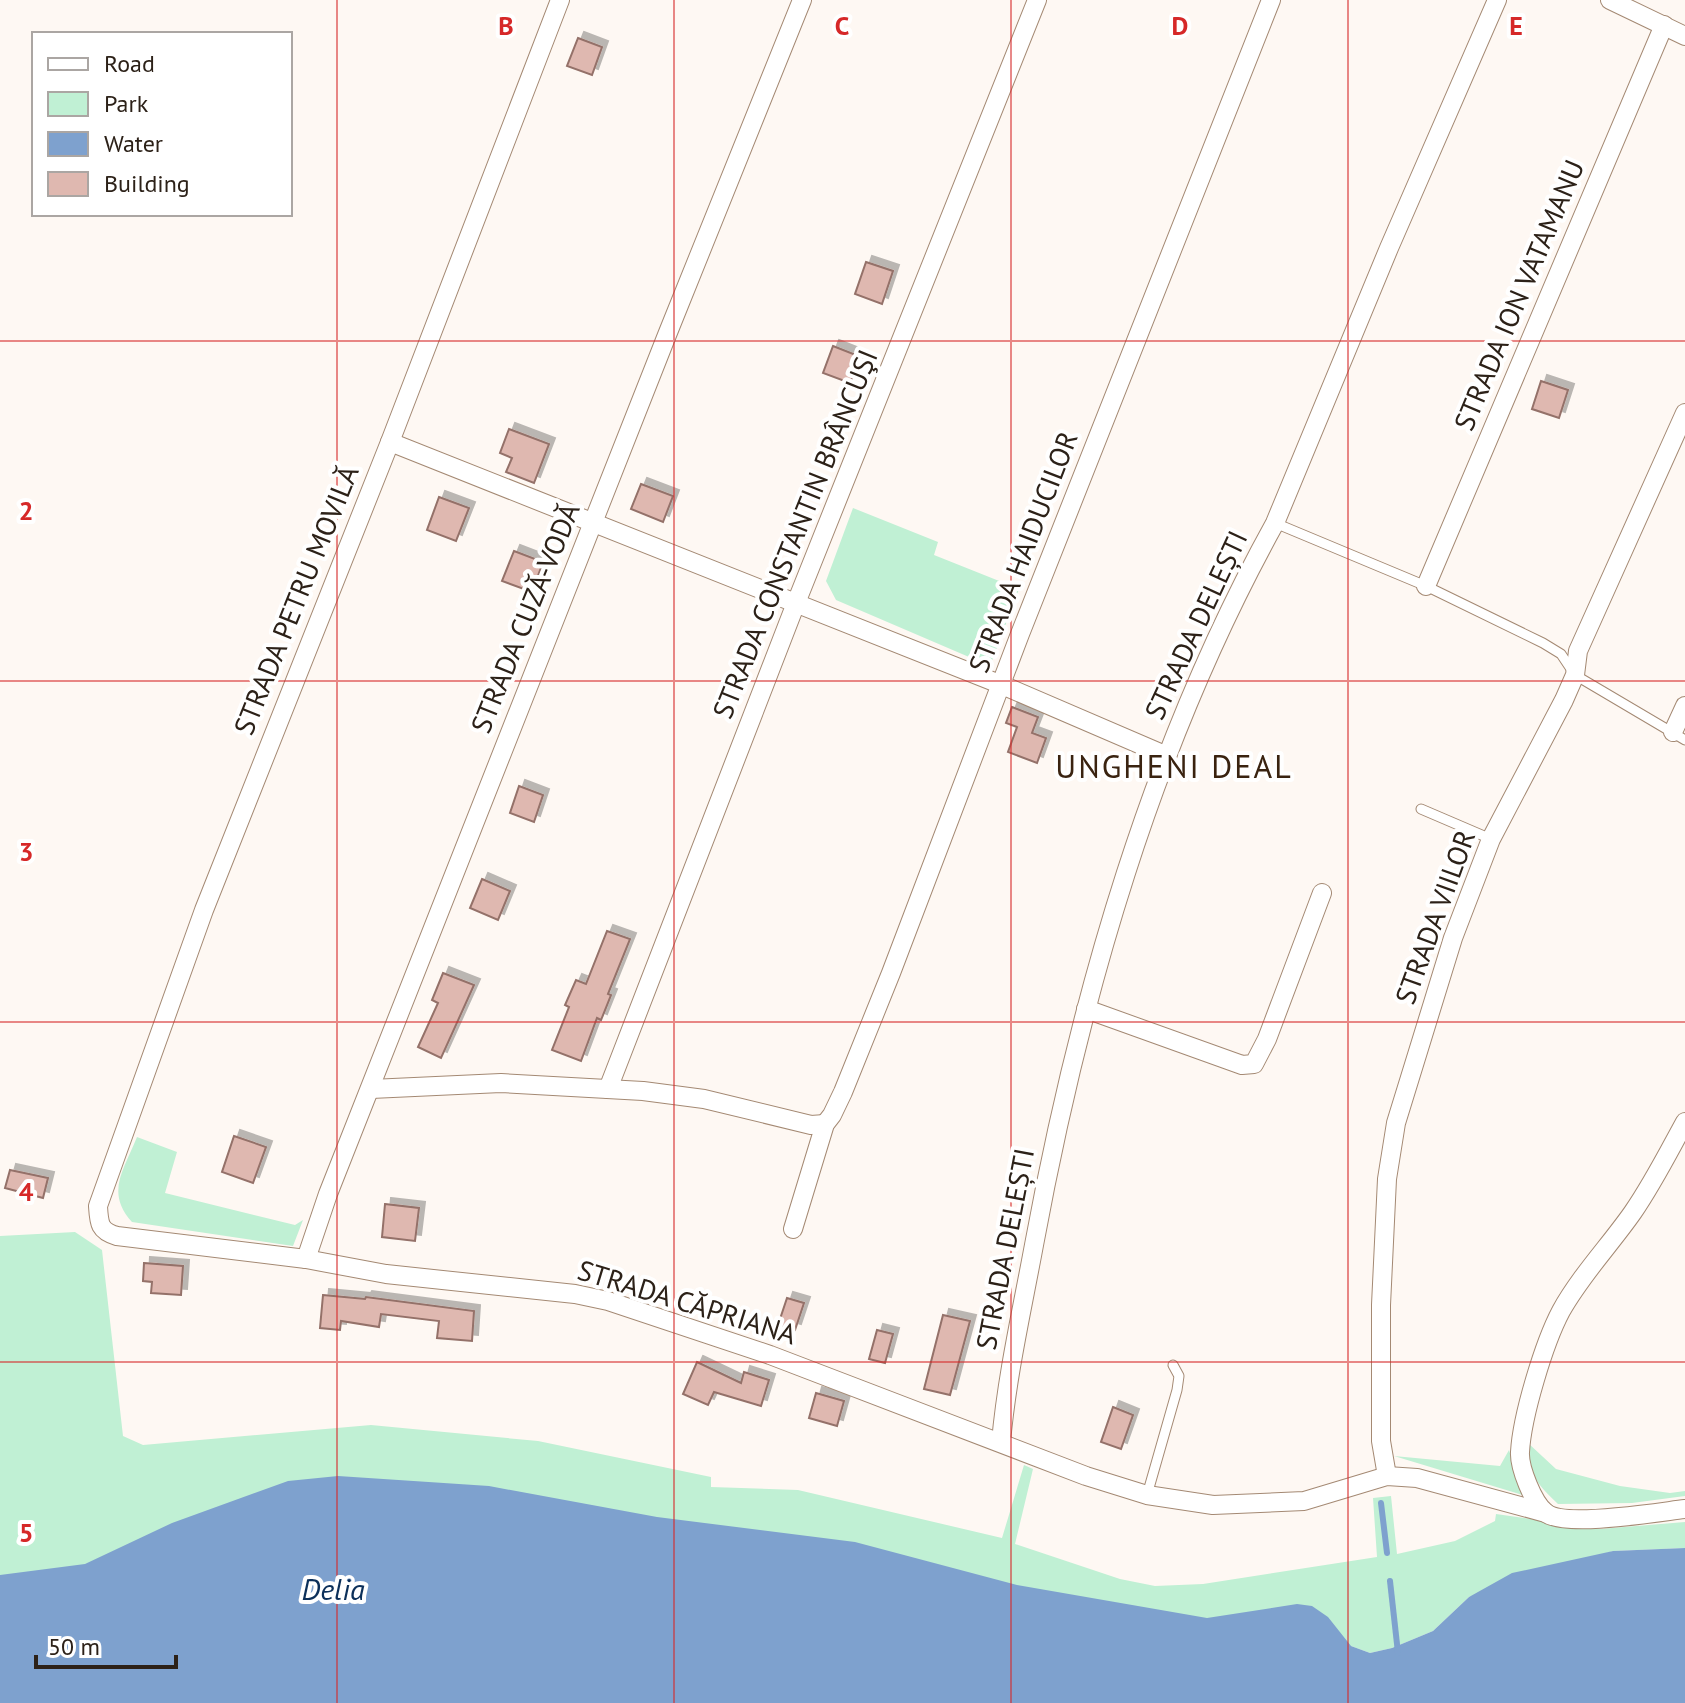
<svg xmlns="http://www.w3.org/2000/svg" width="1685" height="1703" viewBox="0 0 1685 1703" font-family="'PT Sans',sans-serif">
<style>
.green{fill:#c0f0d4}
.water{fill:#7ea1ce}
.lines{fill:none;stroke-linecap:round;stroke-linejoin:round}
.stream{stroke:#7ea1ce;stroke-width:6}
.building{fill:#dfb8b0;stroke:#947169;stroke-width:2;filter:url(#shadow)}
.service-casing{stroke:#a48973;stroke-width:11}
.minor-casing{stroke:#a48973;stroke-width:20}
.service{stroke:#fff;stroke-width:9}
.minor{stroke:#fff;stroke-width:18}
.grid{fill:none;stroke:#d62828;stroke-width:2;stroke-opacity:0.55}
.labels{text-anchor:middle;stroke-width:8;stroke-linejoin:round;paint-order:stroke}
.street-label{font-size:28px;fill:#2c2118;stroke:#fff}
.water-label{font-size:30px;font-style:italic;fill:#0c305a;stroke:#fff}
.quarter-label{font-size:32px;letter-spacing:2px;fill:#3a2310;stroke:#fff}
.grid-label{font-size:26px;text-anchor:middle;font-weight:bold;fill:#d62828;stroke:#fff;stroke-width:8;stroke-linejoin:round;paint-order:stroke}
</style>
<defs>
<filter id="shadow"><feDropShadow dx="6" dy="-6" stdDeviation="0" flood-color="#0004"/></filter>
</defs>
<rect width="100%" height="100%" fill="#fef8f3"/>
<g class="green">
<polygon points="853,508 938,542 934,555 1019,589 990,666 836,600 826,581"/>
<path d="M137,1137L177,1152L165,1193L295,1225L303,1220L293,1246L132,1222C105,1192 124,1170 137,1137Z"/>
<polygon points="75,1232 102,1250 123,1436 143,1445 371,1425 538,1441 711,1477 711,1487 798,1490 1002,1538 1024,1465 1033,1469 1015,1544 1120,1579 1155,1586 1203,1584 1377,1557 1373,1498 1391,1496 1397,1554 1455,1541 1495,1521 1496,1514 1600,1529 1685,1522 1685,1548 1613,1551 1469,1597 1433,1631 1392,1648 1370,1653 1351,1646 0,1605 0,1236"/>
<path d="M1528,1443L1556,1469L1620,1486L1670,1493L1685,1491V1496L1632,1503L1558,1504C1537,1484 1527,1473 1528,1443Z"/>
<polygon points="1509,1450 1515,1470 1529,1497 1394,1456 1500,1466"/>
</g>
<polygon class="water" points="338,1476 489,1486 657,1517 855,1542 1017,1585 1207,1618 1297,1604 1312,1606 1328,1617 1351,1646 1370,1653 1392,1648 1433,1631 1469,1597 1512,1573 1613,1551 1685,1548 1685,1703 0,1703 0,1575 85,1564 172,1523 288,1481"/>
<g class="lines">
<g class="stream">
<polyline points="1381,1503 1387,1553"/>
<polyline points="1390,1581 1398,1653"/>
</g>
</g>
<g class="building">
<polygon points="578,38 602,47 592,75 567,66"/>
<polygon points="866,262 893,271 882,304 855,294"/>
<polygon points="833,346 861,357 850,383 823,373"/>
<polygon points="1541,381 1568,390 1559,418 1532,409"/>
<polygon points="509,429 549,444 534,483 506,472 512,458 500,453"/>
<polygon points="641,484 673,496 663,522 631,509"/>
<polygon points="439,497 469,508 456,541 427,530"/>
<polygon points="514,551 543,562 532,592 502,581"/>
<polygon points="1012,707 1038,717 1032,733 1046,738 1037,763 1008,752 1017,727 1006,723"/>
<polygon points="519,786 543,795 534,822 510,813"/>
<polygon points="482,879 510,891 498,920 470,908"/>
<polygon points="607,931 630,939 608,994 611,995 601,1020 597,1018 581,1061 552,1050 569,1007 565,1005 576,980 586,984"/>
<polygon points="443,973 474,985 441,1058 418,1047 438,1003 432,1000"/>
<polygon points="234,1136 266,1147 253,1183 222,1172"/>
<polygon points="10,1170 48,1178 43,1198 5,1188"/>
<polygon points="385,1204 419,1208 415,1241 382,1237"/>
<polygon points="144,1263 183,1266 181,1295 151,1293 152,1282 143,1281"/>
<polygon points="323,1295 365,1299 366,1297 474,1311 472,1341 437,1338 439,1321 381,1314 379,1327 341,1321 340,1330 320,1328"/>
<polygon points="787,1298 804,1303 795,1330 778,1325"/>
<polygon points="943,1315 970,1321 950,1395 924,1389"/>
<polygon points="877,1330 893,1334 885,1363 869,1359"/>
<polygon points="697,1362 741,1383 744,1372 769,1380 761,1406 714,1392 708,1405 683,1394"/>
<polygon points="816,1393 844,1401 837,1426 809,1418"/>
<polygon points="1113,1407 1133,1415 1121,1449 1101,1442"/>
</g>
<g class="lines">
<g class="service-casing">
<g id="service">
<polyline points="1275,523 1426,586 1543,643 1561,654 1575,675 1685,740"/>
<polyline points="1421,809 1491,839"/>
<polyline points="1147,1495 1177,1390 1179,1376 1173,1365"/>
</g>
</g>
<g class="minor-casing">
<g id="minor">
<path d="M560,0L390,442L204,910L98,1206C99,1223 99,1231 117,1236L306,1259L386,1274L575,1294L608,1301L770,1355L1086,1476L1147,1495L1213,1505L1304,1501L1387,1476L1417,1478L1546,1513"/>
<polyline points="1610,0 1685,36"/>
<polyline points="390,442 1002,685 1167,756"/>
<polyline points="1426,586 1664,25"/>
<polyline points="1673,732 1685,706"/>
<polyline points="1086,1009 1242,1065 1254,1064 1267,1039 1322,893"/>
<polyline points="371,1089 501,1083 643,1091 704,1099 811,1125 825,1124"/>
<polyline points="608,1089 796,603 1037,0"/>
<path d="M1685,1122C1668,1153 1653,1183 1633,1212C1610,1245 1581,1275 1561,1311C1544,1343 1522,1416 1520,1452C1519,1467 1533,1503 1546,1513C1565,1528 1659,1512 1685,1509"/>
<polyline points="793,1229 825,1124 832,1115 843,1092 891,973 1020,634 1271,0"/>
<polyline points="306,1259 328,1194 667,335 802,0"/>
<path d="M1001,1442C1007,1375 1022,1310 1034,1245C1080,996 1152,745 1275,523L1389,248L1497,0"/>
<polyline points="1387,1476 1381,1441 1381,1305 1387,1179 1396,1123 1453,938 1491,839 1564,700 1575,675 1578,651 1685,413"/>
</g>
</g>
<use href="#service" class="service"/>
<use href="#minor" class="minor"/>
</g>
<path class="grid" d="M337,0V1703M674,0V1703M1011,0V1703M1348,0V1703M0,341H1685M0,681H1685M0,1022H1685M0,1362H1685"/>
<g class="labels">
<g class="street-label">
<text transform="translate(1519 295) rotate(-67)" y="10">STRADA ION VATAMANU</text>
<text transform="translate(795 534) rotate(-68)" y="10">STRADA CONSTANTIN BRÂNCUŞI</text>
<text transform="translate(1023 552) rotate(-69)" y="10">STRADA HAIDUCILOR</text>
<text transform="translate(296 600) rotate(-68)" y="10">STRADA PETRU MOVILĂ</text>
<text transform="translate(525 618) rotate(-68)" y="10">STRADA CUZĂ-VODĂ</text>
<text transform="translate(1196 625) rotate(-65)" y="10">STRADA DELEȘTI</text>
<text transform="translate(1435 917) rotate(-70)" y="10">STRADA VIILOR</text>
<text transform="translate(1005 1249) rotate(-79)" y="10">STRADA DELEȘTI</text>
<text transform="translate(687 1302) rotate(17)" y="10">STRADA CĂPRIANA</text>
</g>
<g class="water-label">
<text x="333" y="1600">Delia</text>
</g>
<g class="quarter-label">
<text x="1174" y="778">UNGHENI DEAL</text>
</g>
</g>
<g class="grid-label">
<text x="506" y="35">B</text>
<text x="842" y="35">C</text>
<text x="1180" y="35">D</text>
<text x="1516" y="35">E</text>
<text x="26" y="520">2</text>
<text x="26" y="861">3</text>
<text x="26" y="1201">4</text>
<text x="26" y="1542">5</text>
</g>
<rect x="32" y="32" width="260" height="184" fill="#ffffff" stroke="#aba6a3" stroke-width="2"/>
<rect x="48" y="58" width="40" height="12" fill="#ffffff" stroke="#aba6a3" stroke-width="2"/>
<text x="104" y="72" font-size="24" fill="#2c2118">Road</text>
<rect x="48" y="92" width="40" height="24" fill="#c0f0d4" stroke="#aba6a3" stroke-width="2"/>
<text x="104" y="112" font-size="24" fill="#2c2118">Park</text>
<rect x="48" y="132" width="40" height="24" fill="#7ea1ce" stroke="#aba6a3" stroke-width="2"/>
<text x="104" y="152" font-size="24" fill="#2c2118">Water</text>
<rect x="48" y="172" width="40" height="24" fill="#dfb8b0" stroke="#aba6a3" stroke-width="2"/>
<text x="104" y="192" font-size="24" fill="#2c2118">Building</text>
<path d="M36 1655v12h140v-12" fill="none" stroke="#2c2118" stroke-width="4"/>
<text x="48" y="1655" font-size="24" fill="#2c2118" stroke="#ffffff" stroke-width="6" paint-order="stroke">50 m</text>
</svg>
